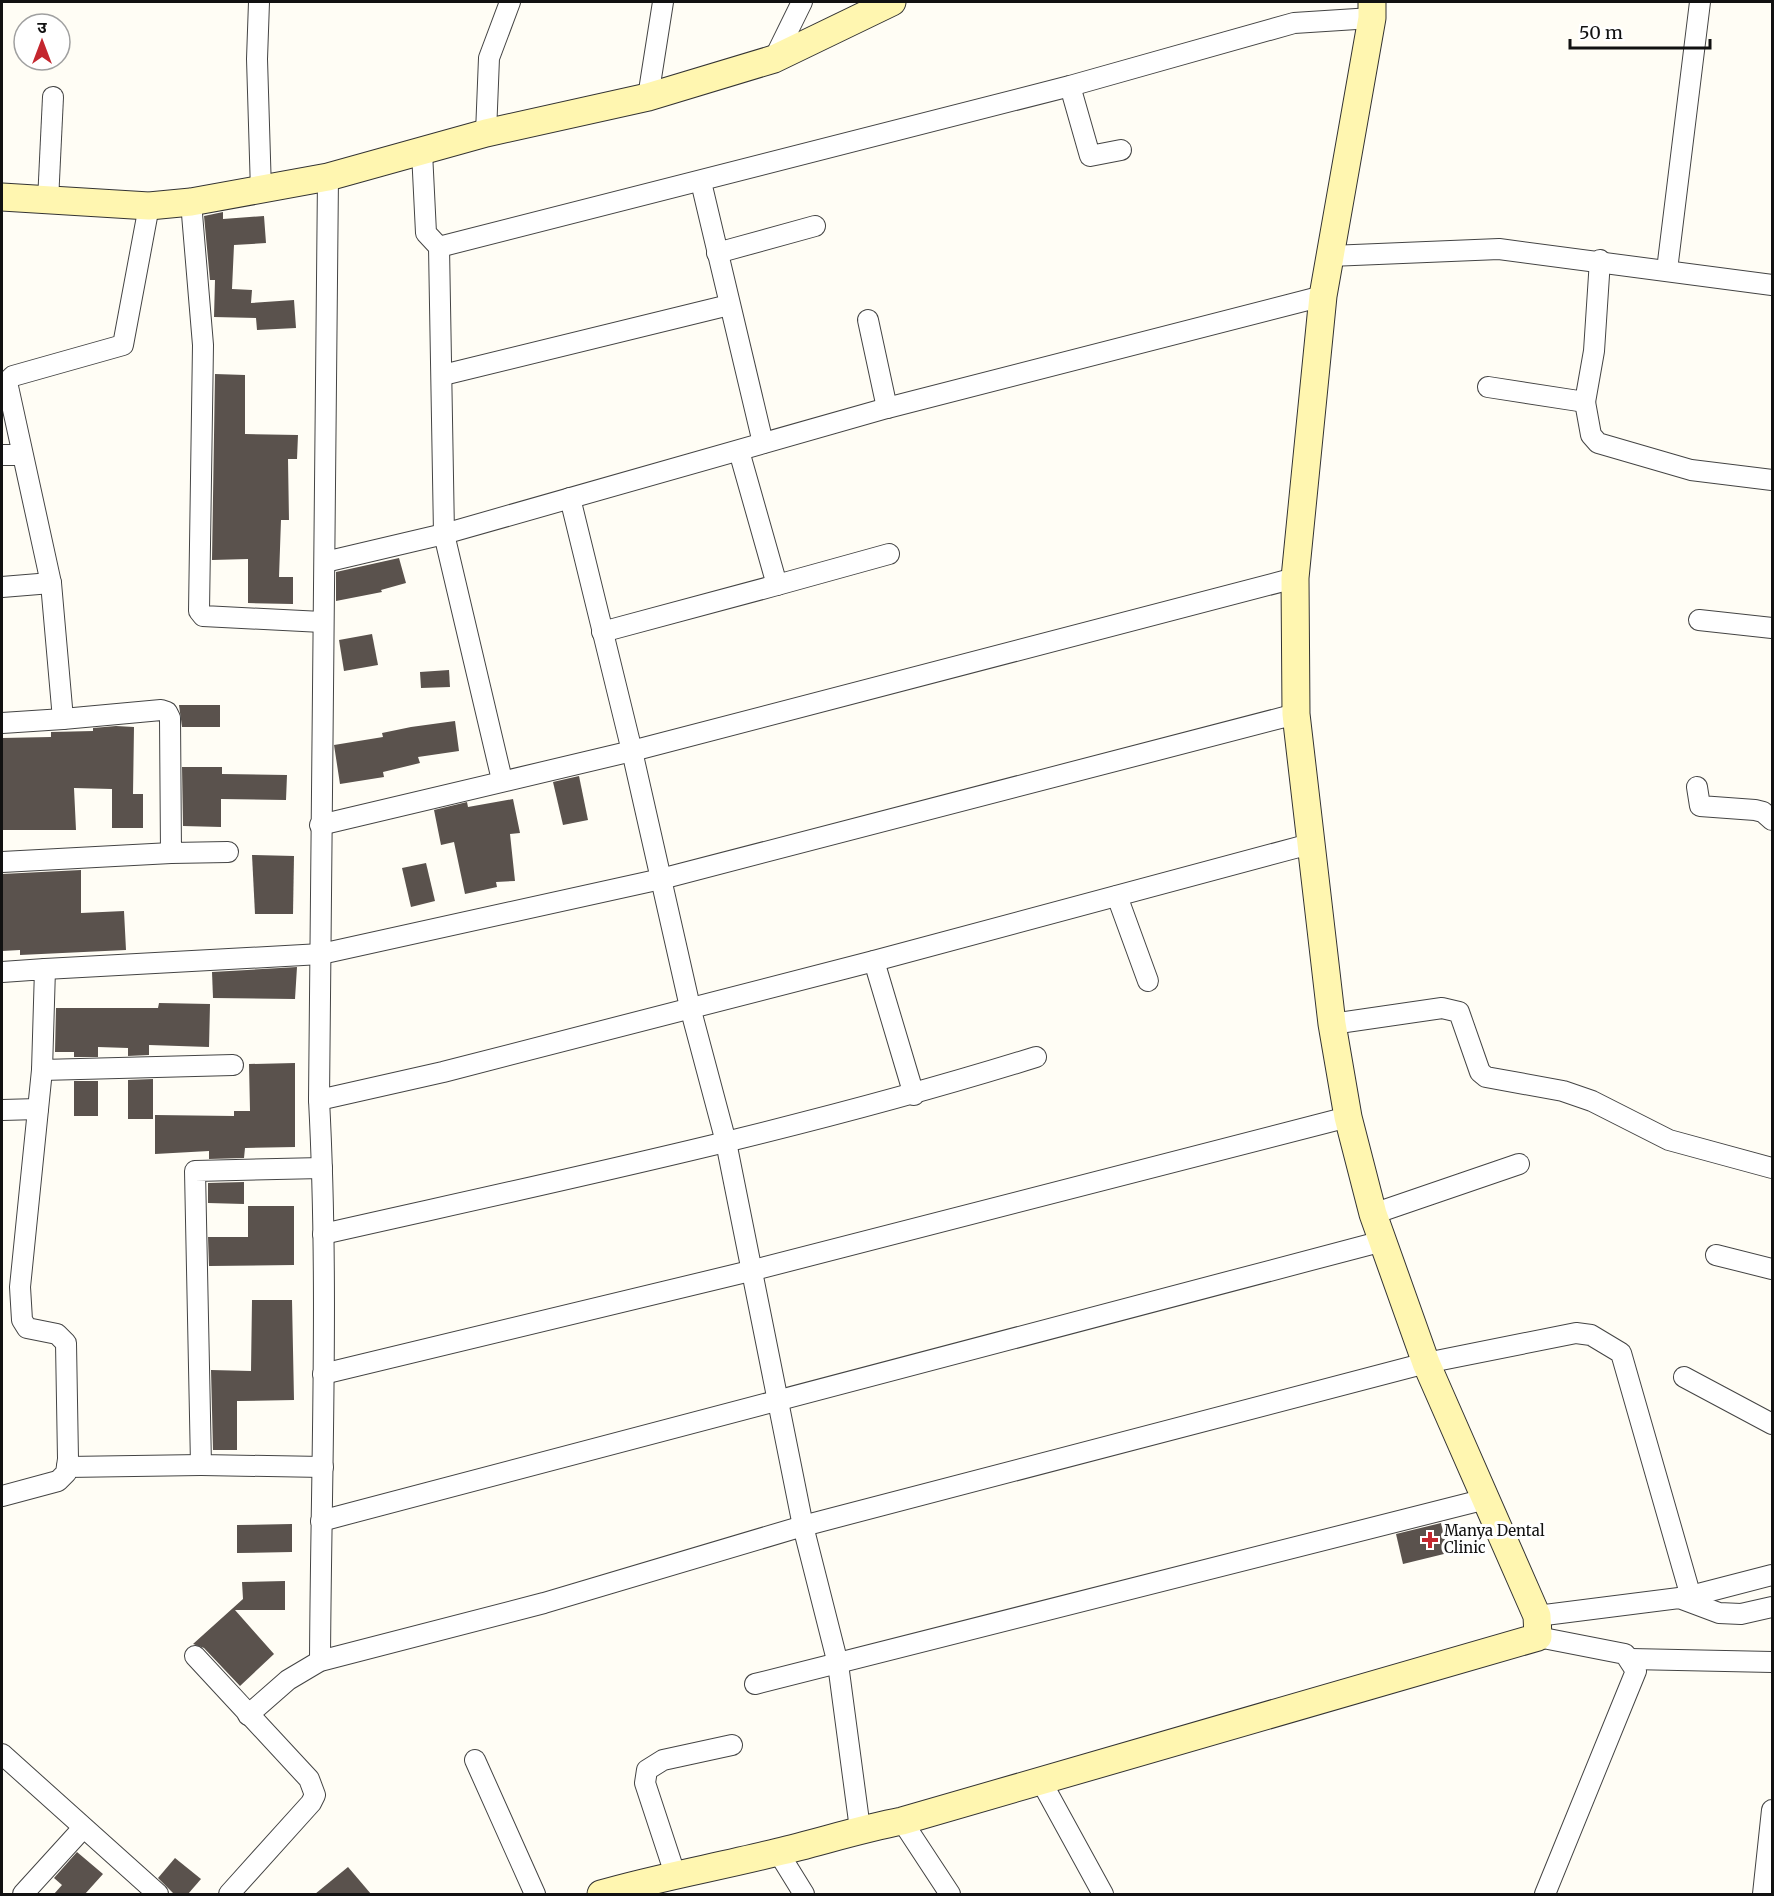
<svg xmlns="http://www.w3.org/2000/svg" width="1774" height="1896" viewBox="0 0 1774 1896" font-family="Merriweather,'Noto Sans Devanagari',serif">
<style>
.building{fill:#5a524d}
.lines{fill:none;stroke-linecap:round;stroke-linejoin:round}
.street-casing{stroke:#444;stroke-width:22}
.secondary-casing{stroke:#333;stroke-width:29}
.street{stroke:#fff;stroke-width:20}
.secondary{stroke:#fff6b0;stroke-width:27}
.poi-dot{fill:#c4262e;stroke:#fff;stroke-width:2}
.labels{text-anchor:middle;stroke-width:6;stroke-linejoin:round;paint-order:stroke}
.poi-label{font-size:15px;fill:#111;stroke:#fff;text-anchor:start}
</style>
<rect width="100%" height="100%" fill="#fffdf5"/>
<g class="building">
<polygon points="223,212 223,219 264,216 266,243 234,245 232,289 252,290 251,303 294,300 296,328 257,330 256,318 214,317 215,280 210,280 204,216"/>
<polygon points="215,374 245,375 245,434 298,435 297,459 288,459 289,520 281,520 279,577 293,577 293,604 248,603 248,559 212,560"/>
<polygon points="399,558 406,583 381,590 382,592 336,601 336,572"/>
<polygon points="372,634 378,665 344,671 339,640"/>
<polygon points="449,670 450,687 421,688 420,672"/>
<polygon points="179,705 220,705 220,727 182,727"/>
<polygon points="455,721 459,751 418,757 420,763 383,772 384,777 340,784 334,745 383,737 382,733 411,727"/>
<polygon points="116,726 134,727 133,794 143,794 143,828 112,828 112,789 74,788 76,830 2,830 2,738 51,737 51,732 93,731 93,728"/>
<polygon points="182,767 222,767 222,774 287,775 286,800 221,799 221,827 183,826"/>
<polygon points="579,776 588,820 563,825 553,782"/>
<polygon points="513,799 520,833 510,834 515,881 496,882 497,887 465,894 454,842 441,845 434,810 467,802 468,807"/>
<polygon points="252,855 294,856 293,914 255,914"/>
<polygon points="426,863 435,901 411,907 402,868"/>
<polygon points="81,870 81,913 124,911 126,950 20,955 20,950 2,951 2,874"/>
<polygon points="297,967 295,999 213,998 212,972"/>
<polygon points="159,1003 210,1004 209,1047 149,1045 149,1055 128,1056 128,1048 98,1047 98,1057 74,1057 74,1052 55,1052 56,1008 158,1008"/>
<polygon points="295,1063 295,1147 245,1148 244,1158 209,1159 209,1151 155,1154 155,1115 234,1116 234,1111 250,1111 249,1064"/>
<polygon points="153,1079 153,1119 128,1119 128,1080"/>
<rect x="74" y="1081" width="24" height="35"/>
<polygon points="244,1182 244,1204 208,1203 208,1183"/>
<polygon points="248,1206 294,1206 294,1265 209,1266 208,1237 248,1237"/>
<polygon points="252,1300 292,1300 294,1400 237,1401 237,1450 213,1450 211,1370 251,1371"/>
<polygon points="1441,1523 1448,1553 1403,1564 1396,1534"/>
<polygon points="292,1524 292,1552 237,1553 237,1525"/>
<polygon points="285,1581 285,1610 235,1610 274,1654 240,1686 204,1648 193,1644 243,1599 242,1582"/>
<polygon points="77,1852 103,1874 85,1894 54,1894 62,1885 54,1878"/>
<polygon points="175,1858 201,1879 188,1894 174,1894 158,1878"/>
<polygon points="348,1867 371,1894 315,1894"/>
</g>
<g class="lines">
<g class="street-casing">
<g id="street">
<polyline points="259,2 257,59 261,191"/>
<polyline points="774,59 802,2"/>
<polyline points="1070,86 1090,156 1121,150"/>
<polyline points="648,97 663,2"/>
<polyline points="486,133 489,58 510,2"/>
<polyline points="422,152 426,233 439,247 444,534 502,780"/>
<polyline points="701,182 763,443"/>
<polyline points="48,201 53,97"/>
<polyline points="191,202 203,345 199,611 203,616 322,622"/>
<polyline points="439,247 1070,86 1294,23 1372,18"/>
<polyline points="717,253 815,226"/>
<polyline points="1330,256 1499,249 1772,285"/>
<polyline points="1667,270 1700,2"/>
<polyline points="868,320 887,408"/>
<polyline points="443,375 729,305"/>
<polyline points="1488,387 1585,402 1594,351 1600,260"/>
<polyline points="1585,402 1591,435 1598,443 1691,470 1772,480"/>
<polyline points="739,451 777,585 889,554"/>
<polyline points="2,455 22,455"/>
<polyline points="570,498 632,751 690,1007 726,1142 803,1526 838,1664 860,1829"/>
<polyline points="325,562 444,534 887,408 1323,296"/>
<polyline points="2,587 51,583"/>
<polyline points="1699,620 1772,628"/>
<polyline points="602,632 777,585"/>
<polyline points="63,719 161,710 167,712 170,718 171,853 228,852"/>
<polyline points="2,723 63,719 51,583 7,382 13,376 123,345 149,206"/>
<polyline points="1697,787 1700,806 1755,810 1763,812 1772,820"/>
<polyline points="320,825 632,751 1295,578"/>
<polyline points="2,862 171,853"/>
<polyline points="1117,896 1148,981"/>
<polyline points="874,961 914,1095"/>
<polyline points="45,969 321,954 661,879 1296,714"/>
<polyline points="2,972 45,969 42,1070 20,1287 22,1320 27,1328 57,1334 66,1343 68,1459 66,1473 58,1481 2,1496"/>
<polyline points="1332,1024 1442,1008 1459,1012 1480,1072 1486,1077 1563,1091 1592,1101 1669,1140 1772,1168"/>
<polyline points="42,1070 233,1065"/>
<polyline points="319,1100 443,1072 874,961 1310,844"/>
<polyline points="2,1110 38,1109"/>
<polyline points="322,1168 195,1171 201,1465 323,1467"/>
<polyline points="1373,1214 1519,1164"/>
<path d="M323,1234C562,1180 802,1130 1036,1057"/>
<polyline points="1716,1255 1772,1269"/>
<polyline points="323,1374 750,1271 1348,1117"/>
<polyline points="1684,1377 1772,1424"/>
<polyline points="67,1467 201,1465"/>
<polyline points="321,1521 1383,1241"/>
<polyline points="1683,1598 1772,1575"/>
<polyline points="1537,1616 1679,1598 1719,1613 1741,1614 1772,1607"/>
<polyline points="1538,1637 1625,1654 1636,1671 1545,1894"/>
<polyline points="195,1656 309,1779 315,1795 311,1803 229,1894"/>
<polyline points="1631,1659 1772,1662"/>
<path d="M320,1661C321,1474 329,1287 319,1100L328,177"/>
<polyline points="755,1684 1486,1499"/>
<polyline points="248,1715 288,1680 320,1661 544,1603 803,1526 1426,1363 1576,1333 1591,1335 1621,1353 1691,1597"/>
<polyline points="2,1754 158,1894"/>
<polyline points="475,1760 535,1894"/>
<polyline points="1041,1781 1103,1894"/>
<polyline points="902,1821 950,1894"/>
<polyline points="778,1852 804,1894"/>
<polyline points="675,1874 645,1783 647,1770 663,1760 732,1745"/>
<polyline points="23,1894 83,1828"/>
<polyline points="1763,1894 1772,1810"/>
</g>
</g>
<g class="secondary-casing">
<g id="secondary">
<polyline points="2,197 149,206 191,202 328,177 486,133 648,97 774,59 892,2"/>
<path d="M601,1894C659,1877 719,1867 778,1852C820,1842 860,1829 902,1821L1538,1637L1537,1616L1426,1363L1373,1214L1348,1117L1332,1024L1296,714L1295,578L1323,296L1372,18V2"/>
</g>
</g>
<use href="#street" class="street"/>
<use href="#secondary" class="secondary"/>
</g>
<path class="poi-dot" d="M1427 1531h6v6h6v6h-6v6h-6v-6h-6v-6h6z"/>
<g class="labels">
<g class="poi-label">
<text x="1444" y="1536">Manya Dental<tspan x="1444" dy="17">Clinic</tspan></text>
</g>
</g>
<rect width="1774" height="1896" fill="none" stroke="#111111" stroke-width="6"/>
<g transform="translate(42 42)"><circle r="28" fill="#ffffff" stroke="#a0a0a0" stroke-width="1.5"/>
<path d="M0-4.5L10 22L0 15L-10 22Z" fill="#c4262e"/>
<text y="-9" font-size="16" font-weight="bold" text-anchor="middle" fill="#111111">उ</text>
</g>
<path d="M1570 39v9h140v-9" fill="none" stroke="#111111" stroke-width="3"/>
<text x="1579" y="39" font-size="18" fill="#111111" stroke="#ffffff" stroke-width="4.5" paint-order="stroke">50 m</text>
</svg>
